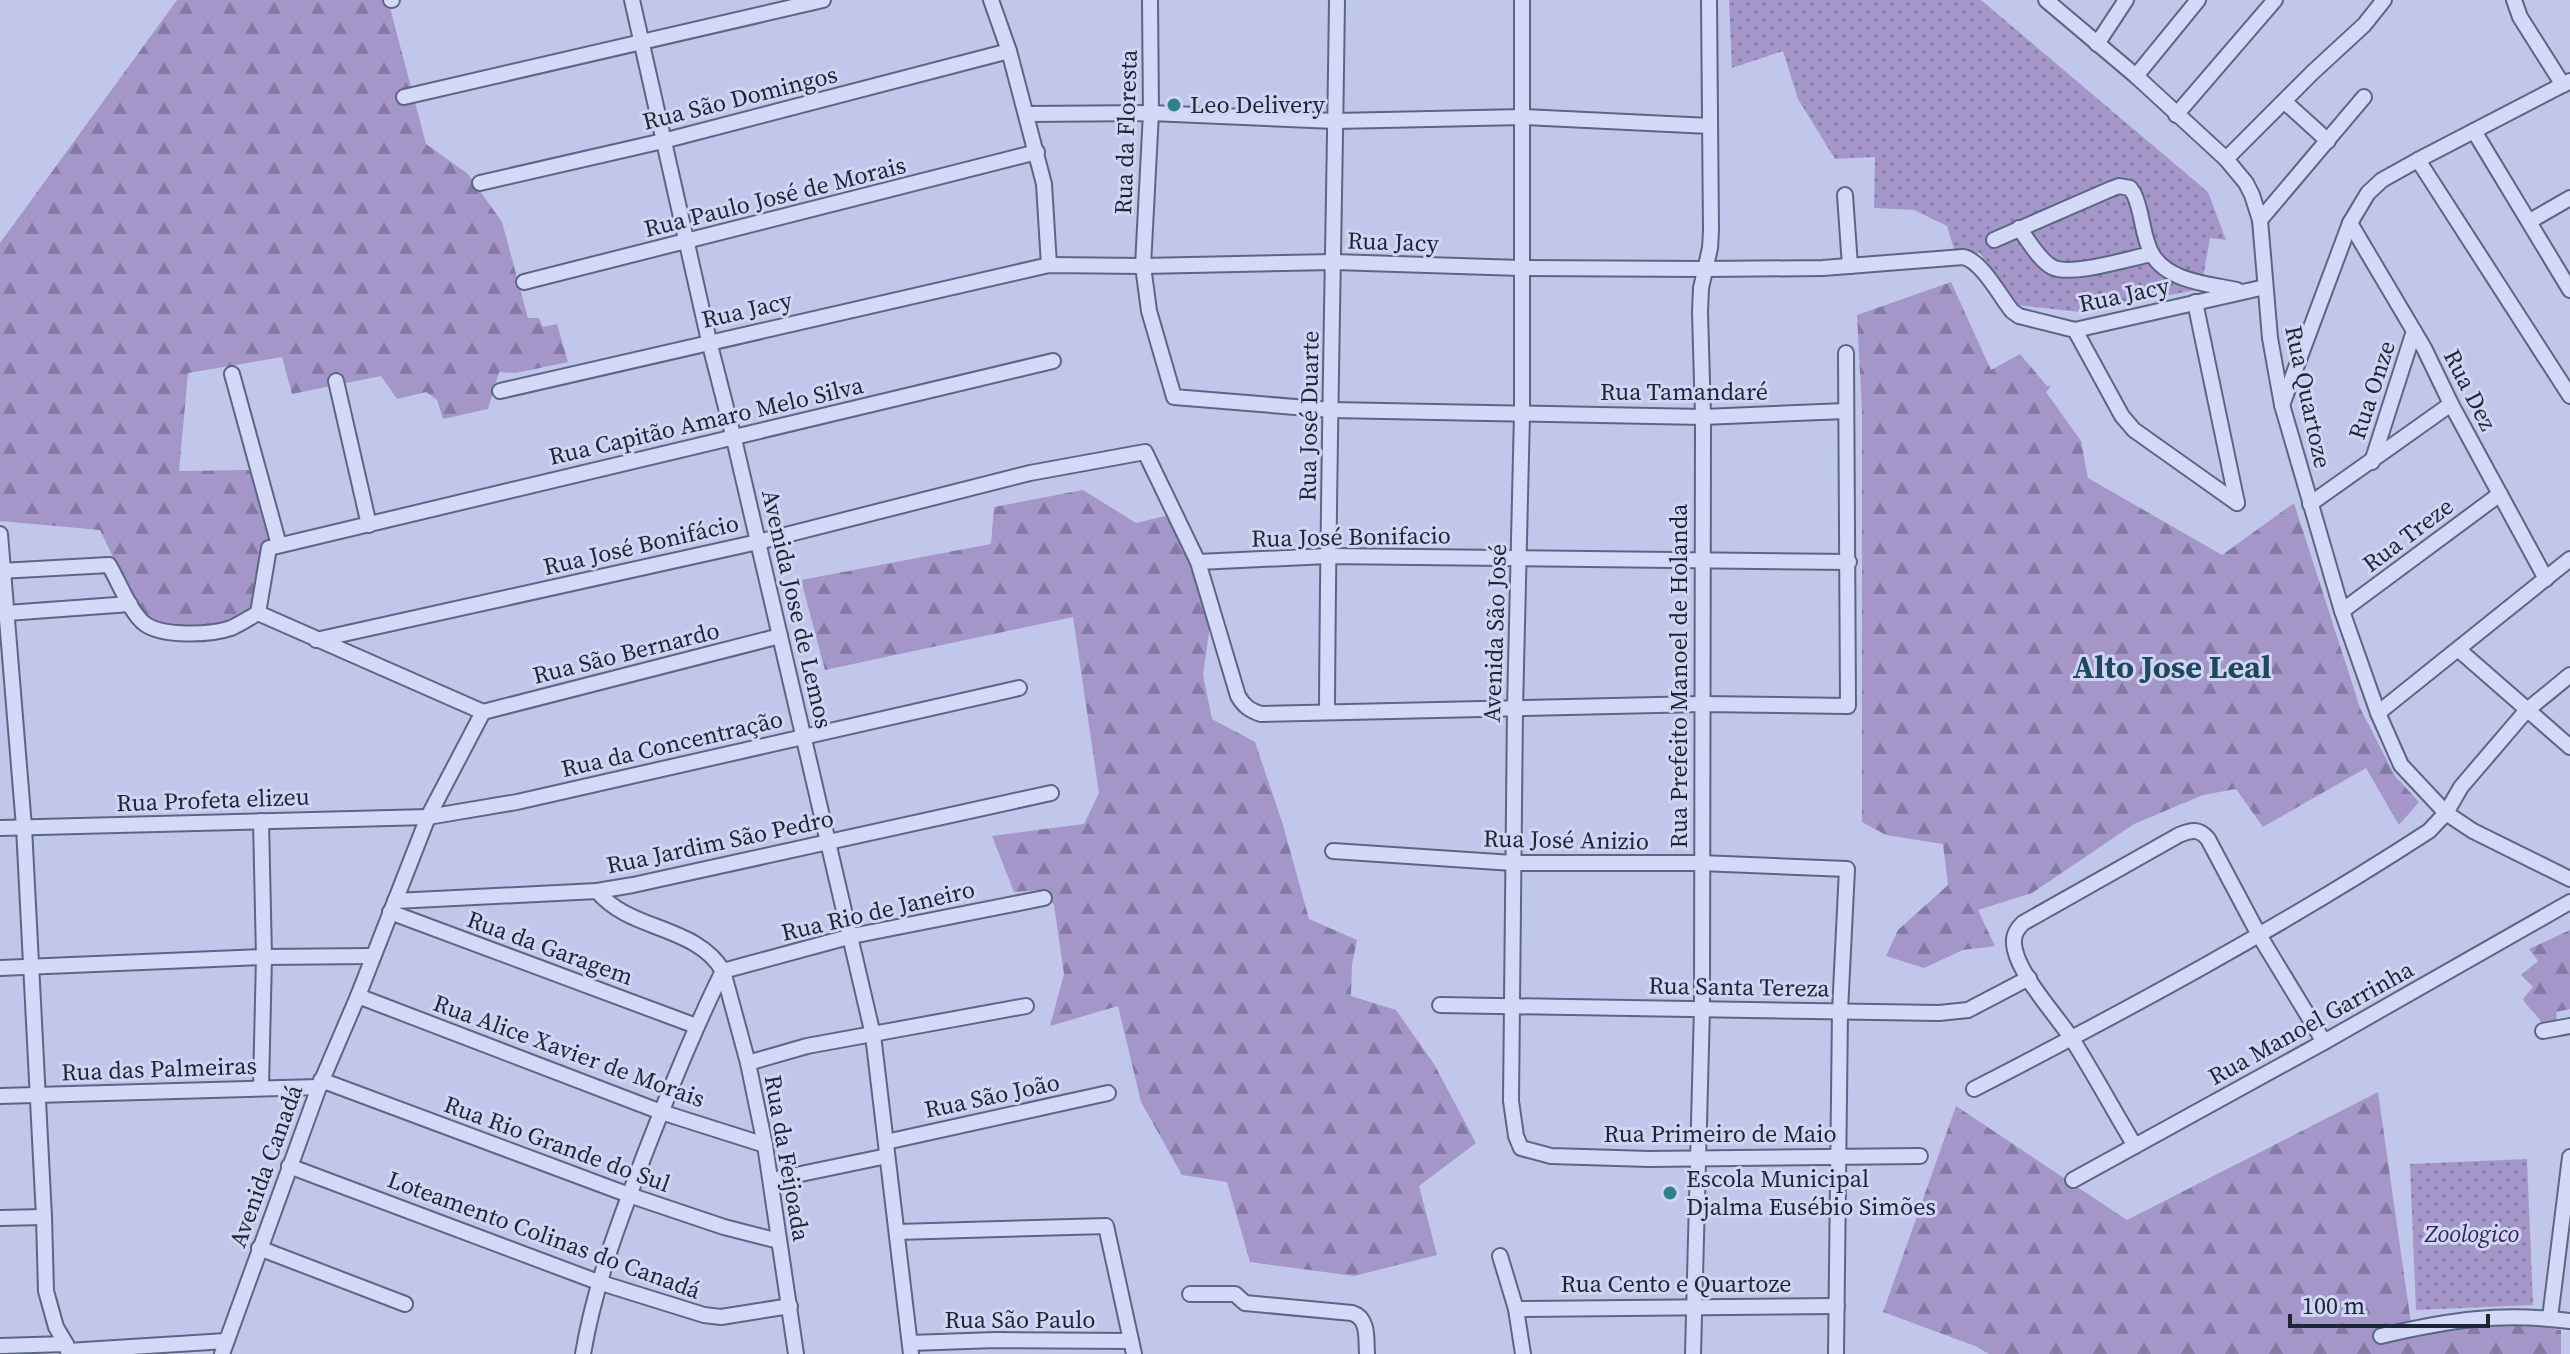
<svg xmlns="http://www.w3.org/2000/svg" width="2570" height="1354" viewBox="0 0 2570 1354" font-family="'Source Serif 4',serif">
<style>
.grass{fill:url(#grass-dots)}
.forest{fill:url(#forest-firs)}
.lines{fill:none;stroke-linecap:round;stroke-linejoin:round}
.minor-casing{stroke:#5a6784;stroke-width:18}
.minor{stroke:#d4d9f7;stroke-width:14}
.poi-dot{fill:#2d8190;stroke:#d0d5f3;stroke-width:3}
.labels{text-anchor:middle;stroke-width:6;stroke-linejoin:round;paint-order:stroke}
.street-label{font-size:24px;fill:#1d2634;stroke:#d0d5f3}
.poi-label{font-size:24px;fill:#1d2634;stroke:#d0d5f3;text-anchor:start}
.park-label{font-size:24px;font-style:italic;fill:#362550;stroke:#d0d5f3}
.district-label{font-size:32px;font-weight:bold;fill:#1f475f;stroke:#d0d5f3}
</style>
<defs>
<pattern id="grass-dots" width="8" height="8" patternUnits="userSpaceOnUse" patternTransform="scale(2)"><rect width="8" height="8" fill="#a496c9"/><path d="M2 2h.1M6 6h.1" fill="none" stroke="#857aa4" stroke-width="1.8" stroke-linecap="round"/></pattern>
<pattern id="forest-firs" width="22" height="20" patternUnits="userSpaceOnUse" patternTransform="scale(2)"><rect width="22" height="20" fill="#a496c9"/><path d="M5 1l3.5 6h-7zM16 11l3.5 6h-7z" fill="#857aa4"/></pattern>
</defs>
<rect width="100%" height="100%" fill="#c1c7eb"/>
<g class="grass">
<polygon points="1729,0 1981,0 2208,192 2226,240 2210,238 2201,289 2080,312 2017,305 1980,253 1954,249 1947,226 1914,210 1874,208 1875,157 1835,159 1798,99 1783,51 1732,68"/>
<polygon points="2527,1159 2533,1305 2416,1310 2410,1164"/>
</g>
<g class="forest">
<polygon points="177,0 388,0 426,144 468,174 502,222 528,318 539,318 543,327 557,324 568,362 516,373 499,372 488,409 443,419 437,400 426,392 397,399 381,376 292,394 282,357 188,373 179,471 249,470 265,517 268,537 251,610 213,625 170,627 140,613 100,530 0,521 0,243"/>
<polygon points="1951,282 1991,370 2020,354 2047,386 2051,386 2046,392 2081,441 2088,478 2222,555 2294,503 2360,708 2395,776 2419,802 2399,825 2366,768 2263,827 2236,789 2203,795 2134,824 2032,893 1978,910 1995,946 1963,950 1924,968 1886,956 1898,930 1948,885 1943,844 1886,835 1862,822 1862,411 1857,315"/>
<polygon points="1083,490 1136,523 1173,514 1211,619 1203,675 1212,719 1255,742 1283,825 1309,919 1357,940 1352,965 1351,996 1396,1010 1434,1064 1476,1143 1419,1186 1437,1255 1354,1276 1250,1262 1227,1182 1182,1175 1141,1102 1118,1006 1050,1026 1064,974 1054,905 1043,890 1014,892 992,836 1084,824 1099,793 1073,617 825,670 801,580 991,544 994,507"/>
<path d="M2570,930V1009L2556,1012L2557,1022L2542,1024C2537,1013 2528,1009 2523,999L2533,987L2521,975L2538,961L2529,949Z"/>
<polygon points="2378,1092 2411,1323 2409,1335 2470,1324 2523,1323 2561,1330 2561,1354 1989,1354 1975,1346 1883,1312 1956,1106 2127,1220"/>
</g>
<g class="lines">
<g class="minor-casing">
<g id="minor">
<polyline points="391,0 392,0"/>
<polyline points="632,0 709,341 734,439 873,1035 911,1354"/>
<polyline points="991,0 1009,51 1044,184 1049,265"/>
<polyline points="1150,0 1151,113 1143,266 1149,311 1174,397 1332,410 1703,417 1846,411"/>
<polyline points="1522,0 1522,413 1515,709 1511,1101 1516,1136 1521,1148 1551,1156 1649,1159 1920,1156"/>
<polyline points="2046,0 2136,76 2226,159 2246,183 2252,195 2260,220 2270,338 2282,405 2342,611 2378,713 2401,765 2446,813 2473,831 2570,879"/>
<polyline points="2514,0 2520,17 2563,85"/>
<polyline points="2097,44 2126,0"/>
<polyline points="2136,76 2198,0"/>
<polyline points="404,97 823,0"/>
<polyline points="2285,102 2328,141"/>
<polyline points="1027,114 1151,113 1335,121 1524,117 1710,126"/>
<polyline points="2176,115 2275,0"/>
<polyline points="2474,131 2570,290"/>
<polyline points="2226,159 2313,72 2364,25 2384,0"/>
<polyline points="2418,160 2570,396"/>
<polyline points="480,183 663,141 1009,51"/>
<polyline points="1845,195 1850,266"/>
<polyline points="2260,220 2364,97"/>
<polyline points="2530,221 2570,198"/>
<polyline points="2350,223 2424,348 2451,404 2546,579"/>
<path d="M2019,228C2028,240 2039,260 2052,267C2071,277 2130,258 2152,254"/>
<path d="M1994,240L2111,189L2119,186L2130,188L2134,194C2143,213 2142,237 2152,254C2168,282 2210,284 2237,290"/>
<polyline points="524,282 1037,152"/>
<polyline points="2195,302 2237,503"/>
<polyline points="2075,330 2122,416 2134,430 2237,503"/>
<polyline points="232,374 279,545"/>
<polyline points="336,381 369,525"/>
<path d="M500,391L1049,265L1143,266L1334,262L1521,268L1705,269L1823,268L1963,257C1981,260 2000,296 2012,311L2019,316L2075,330L2265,287"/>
<polyline points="2282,405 2350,223 2368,193 2382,180 2418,160 2570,81"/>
<polyline points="2372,462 2414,331"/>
<polyline points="2310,504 2451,404"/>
<polyline points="0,534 24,827 44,1217 46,1291 56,1327 66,1344"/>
<polyline points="1198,562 1328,556 1849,562"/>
<path d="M0,571L109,565C118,580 131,614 145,624C163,637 211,635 231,628C240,624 249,618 258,613"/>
<polyline points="2342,611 2500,494"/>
<polyline points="7,613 130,604"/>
<polyline points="258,613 269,548 1053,361"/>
<polyline points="258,613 483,712"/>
<path d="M316,640L758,542L1030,473L1145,452L1198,562L1238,696C1244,706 1249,710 1261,714L1701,704L1848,706L1846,353"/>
<polyline points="2459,650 2570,747"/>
<polyline points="483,712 780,636"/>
<path d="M1327,712C1328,474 1334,237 1337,0"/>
<polyline points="2378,713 2570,559"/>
<polyline points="261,821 264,957 261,1087"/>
<polyline points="0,828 428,817 517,802 1019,688"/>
<polyline points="1333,851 1513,863 1700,863 1847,869 1840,1011 1836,1354"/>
<path d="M597,891C629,931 696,925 723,971L748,1063L765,1145L796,1354"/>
<polyline points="395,901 597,891 633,885 1051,793"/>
<polyline points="390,912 696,1026"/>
<polyline points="0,968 264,957 372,956"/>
<polyline points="723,971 852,936 1044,898"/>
<polyline points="358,996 661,1112 765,1145"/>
<polyline points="1440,1005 1939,1013 1968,1010 2029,978"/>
<polyline points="2543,1031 2570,1026"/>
<polyline points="748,1063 807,1046 1026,1006"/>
<polyline points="321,1080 629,1195 724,1227 779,1241"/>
<path d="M1974,1089C2129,1009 2283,926 2429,831L2446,813L2461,787L2526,711L2570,675"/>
<polyline points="0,1096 319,1087"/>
<polyline points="886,1142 1108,1093"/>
<path d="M2135,1146C2114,1111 2094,1074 2072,1039C2056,1015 2021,977 2015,950C2012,938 2015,931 2023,923L2179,835C2191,830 2199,828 2208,839L2259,935L2324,1042"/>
<polyline points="289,1166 598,1282 704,1315 721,1317 790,1306"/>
<polyline points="772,1180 887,1156"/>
<polyline points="2073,1180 2324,1042 2570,902"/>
<polyline points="0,1218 44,1217"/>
<polyline points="897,1232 1106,1226 1134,1354"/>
<polyline points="259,1248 405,1304"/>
<polyline points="1500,1256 1516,1309 1523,1354"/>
<path d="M1190,1294H1235L1245,1303L1352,1313C1369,1318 1366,1339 1367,1354"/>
<polyline points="1516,1309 1837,1306"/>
<polyline points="2550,1318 2570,1157"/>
<path d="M2381,1336C2449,1320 2500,1312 2570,1321"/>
<polyline points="910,1343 996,1340 1131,1341"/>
<polyline points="0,1346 66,1344 68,1351 226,1341"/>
<polyline points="222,1354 319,1087 358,996 428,817 483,712"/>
<path d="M583,1354C595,1283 619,1223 644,1156C668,1094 693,1031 723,971"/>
<polyline points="1693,1354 1702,1008 1703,417 1700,312 1701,288 1710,248 1711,231 1709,0"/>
</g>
</g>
<use href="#minor" class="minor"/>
</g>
<g class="poi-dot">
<circle cx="1174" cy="105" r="8"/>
<circle cx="1670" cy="1193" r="8"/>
</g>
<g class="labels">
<g class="street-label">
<text transform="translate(740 98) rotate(-14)" y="8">Rua São Domingos</text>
<text transform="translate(1126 132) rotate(-88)" y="8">Rua da Floresta</text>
<text transform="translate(775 197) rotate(-14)" y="8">Rua Paulo José de Morais</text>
<text transform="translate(1393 242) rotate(2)" y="8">Rua Jacy</text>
<text transform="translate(2124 295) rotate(-12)" y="8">Rua Jacy</text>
<text transform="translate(747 310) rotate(-13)" y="8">Rua Jacy</text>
<text transform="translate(2372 390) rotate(-72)" y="8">Rua Onze</text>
<text transform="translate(2470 390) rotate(63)" y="8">Rua Dez</text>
<text x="1684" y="400">Rua Tamandaré</text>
<text transform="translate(2308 397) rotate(78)" y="8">Rua Quartoze</text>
<text transform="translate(1309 416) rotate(-89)" y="8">Rua José Duarte</text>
<text transform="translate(706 421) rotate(-13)" y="8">Rua Capitão Amaro Melo Silva</text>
<text transform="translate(2408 535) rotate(-37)" y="8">Rua Treze</text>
<text transform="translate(1351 537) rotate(-1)" y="8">Rua José Bonifacio</text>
<text transform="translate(641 545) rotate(-13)" y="8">Rua José Bonifácio</text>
<text transform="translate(797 609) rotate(77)" y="8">Avenida Jose de Lemos</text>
<text transform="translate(1495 633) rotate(-88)" y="8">Avenida São José</text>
<text transform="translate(626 653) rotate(-14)" y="8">Rua São Bernardo</text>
<text transform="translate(1679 676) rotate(-90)" y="8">Rua Prefeito Manoel de Holanda</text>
<text transform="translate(672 744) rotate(-13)" y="8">Rua da Concentração</text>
<text transform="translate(213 800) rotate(-2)" y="8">Rua Profeta elizeu</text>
<text transform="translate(1566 840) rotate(1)" y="8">Rua José Anizio</text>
<text transform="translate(720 842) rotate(-12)" y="8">Rua Jardim São Pedro</text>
<text transform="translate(878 911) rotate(-13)" y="8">Rua Rio de Janeiro</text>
<text transform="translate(550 948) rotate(20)" y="8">Rua da Garagem</text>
<text transform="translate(1739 987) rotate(1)" y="8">Rua Santa Tereza</text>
<text transform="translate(2311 1023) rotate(-29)" y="8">Rua Manoel Garrinha</text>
<text transform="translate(569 1051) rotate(20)" y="8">Rua Alice Xavier de Morais</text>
<text transform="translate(159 1069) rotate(-2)" y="8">Rua das Palmeiras</text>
<text transform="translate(992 1096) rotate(-12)" y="8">Rua São João</text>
<text x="1720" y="1142">Rua Primeiro de Maio</text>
<text transform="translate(557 1144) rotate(20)" y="8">Rua Rio Grande do Sul</text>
<text transform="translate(787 1158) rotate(80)" y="8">Rua da Feijoada</text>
<text transform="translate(266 1166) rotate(-70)" y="8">Avenida Canadá</text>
<text transform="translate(544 1235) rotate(20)" y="8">Loteamento Colinas do Canadá</text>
<text x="1676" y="1292">Rua Cento e Quartoze</text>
<text x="1020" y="1328">Rua São Paulo</text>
</g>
<g class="poi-label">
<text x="1190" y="113">Leo Delivery</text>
<text x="1686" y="1187">Escola Municipal<tspan x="1686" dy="28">Djalma Eusébio Simões</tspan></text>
</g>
<g class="park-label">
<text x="2472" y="1242">Zoologico</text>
</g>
<g class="district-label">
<text x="2172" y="678">Alto Jose Leal</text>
</g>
</g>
<path d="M2290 1314v12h198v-12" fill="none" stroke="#1d2634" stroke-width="4"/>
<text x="2302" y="1314" font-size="24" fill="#1d2634" stroke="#d0d5f3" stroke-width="6" paint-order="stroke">100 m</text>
</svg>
